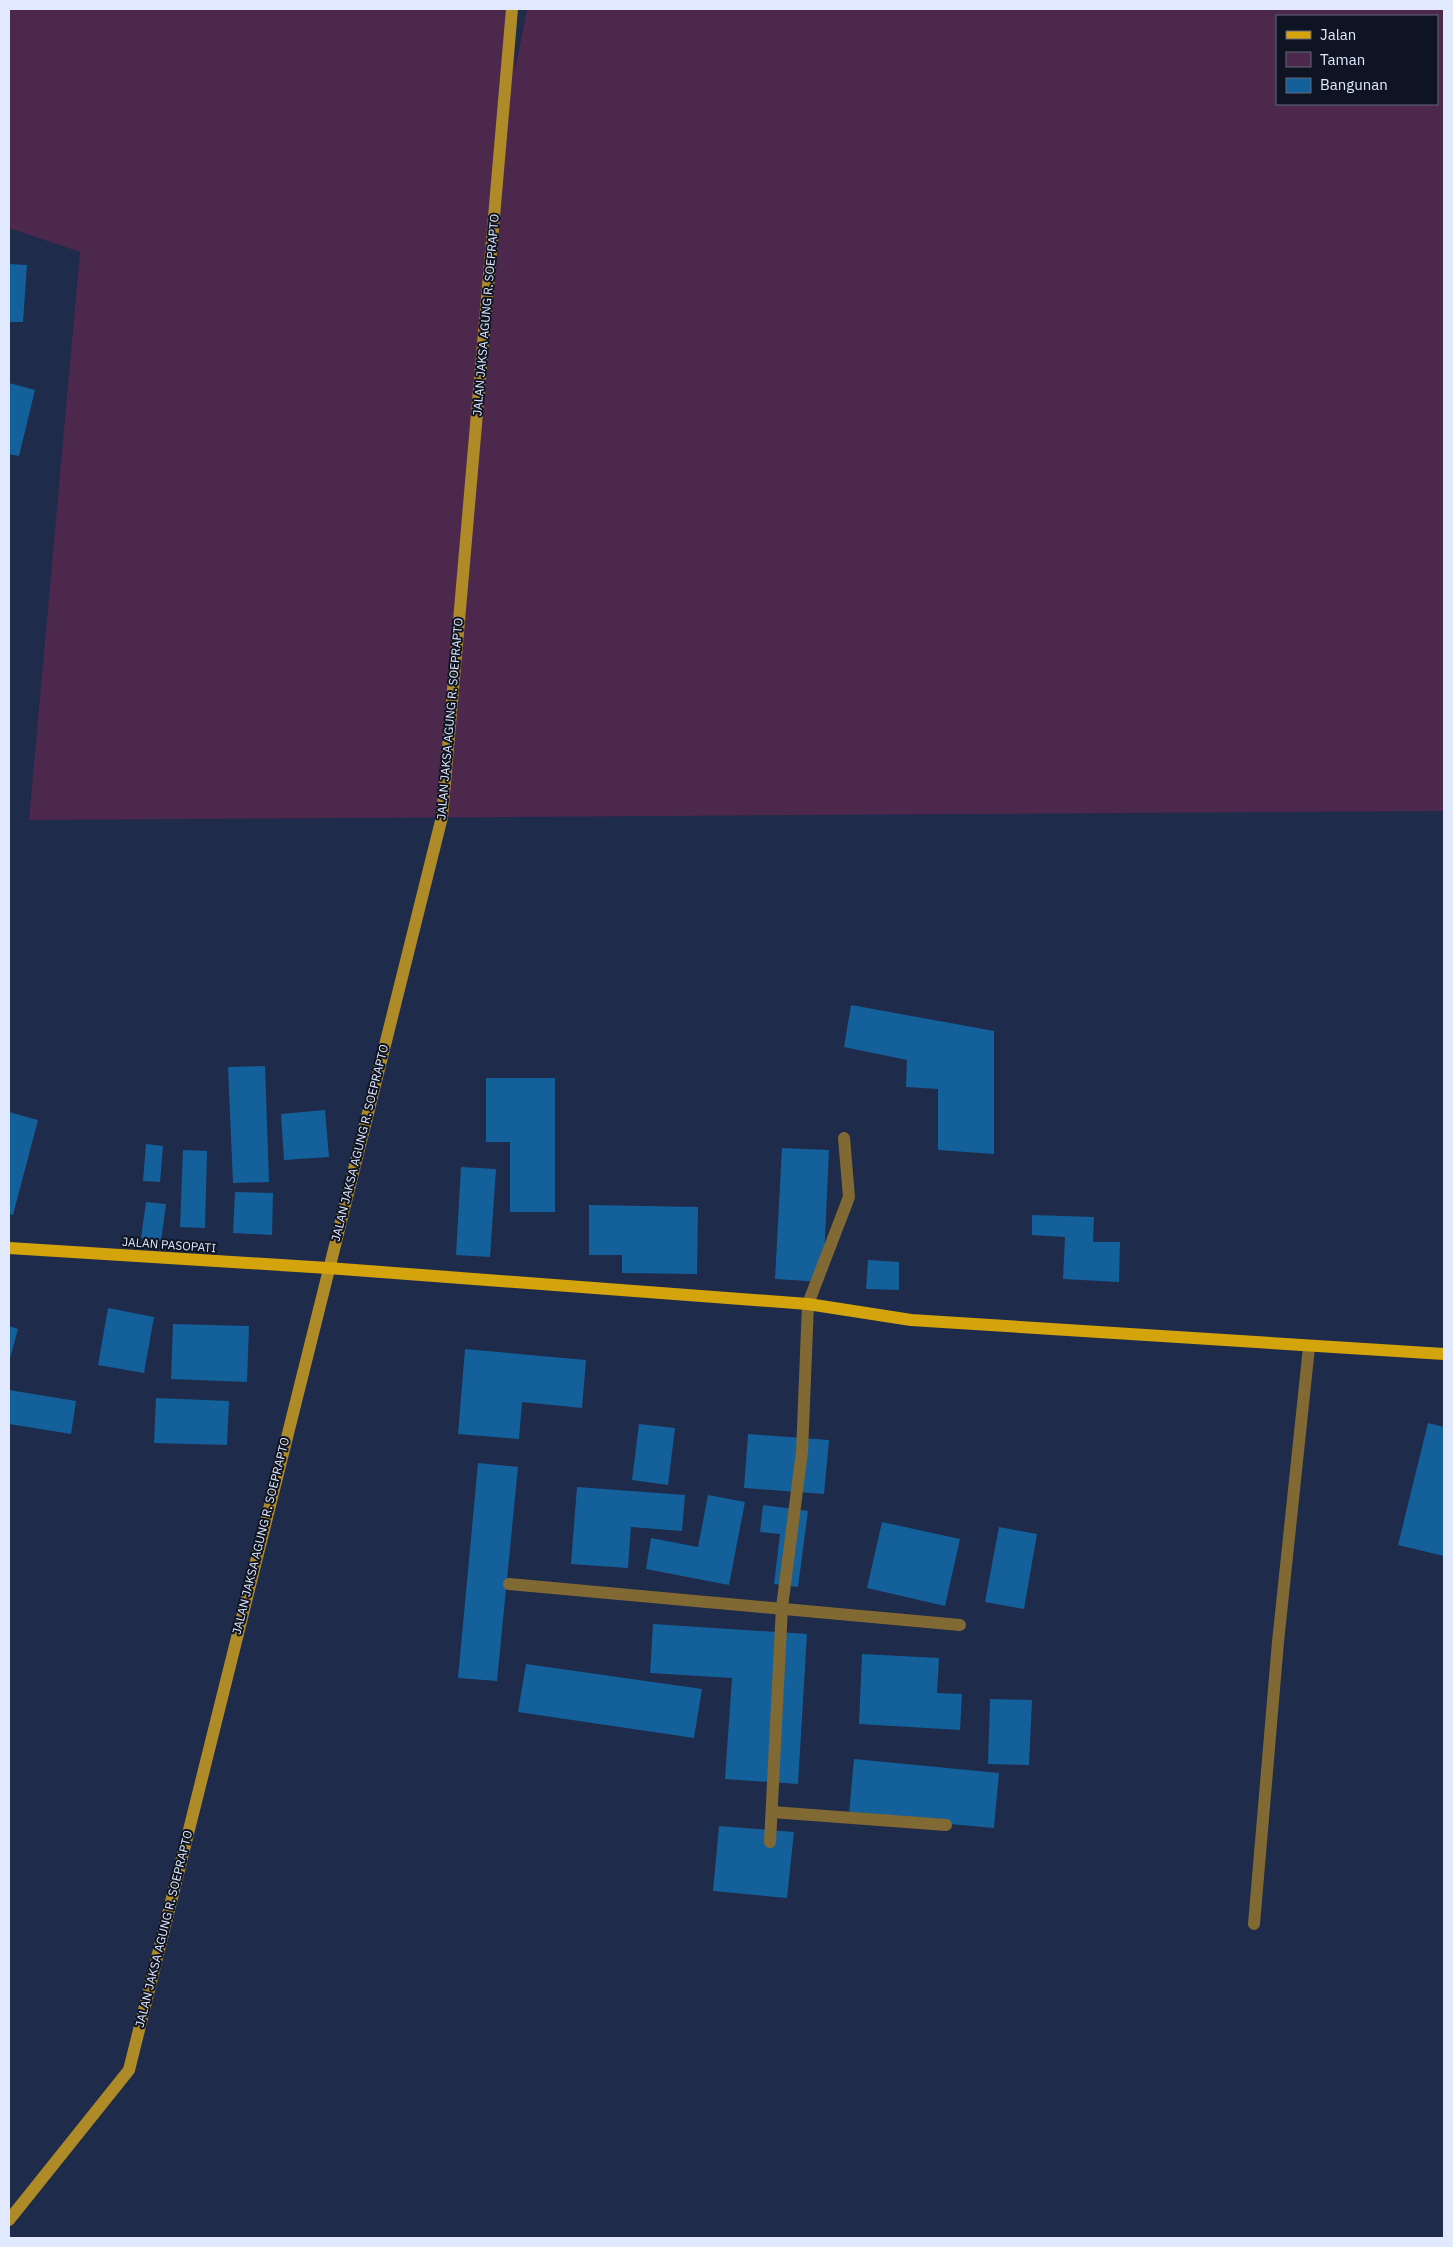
<svg xmlns="http://www.w3.org/2000/svg" width="1453" height="2247" viewBox="0 0 1453 2247" font-family="'IBM Plex Sans',sans-serif">
<style>
.green{fill:#4d284d;fill-rule:evenodd}
.building{fill:#14609a}
.lines{fill:none;stroke-linecap:round;stroke-linejoin:round}
.lane{stroke:#806932;stroke-width:12}
.street{stroke:#806932;stroke-width:12}
.secondary{stroke:#af8b28;stroke-width:12}
.primary{stroke:#d4a40d;stroke-width:12}
.labels{text-anchor:middle;stroke-width:4;stroke-linejoin:round;paint-order:stroke}
.street-label{font-size:12px;fill:#e1e9fe;stroke:#0f1422}
</style>
<rect width="100%" height="100%" fill="#1f2b4a"/>
<path class="green" d="M9,9H514L515,70L527,9H1444V811L29,820L80,252L9,228ZM1277,16H1437V104H1277Z"/>
<g class="building">
<polygon points="9,264 27,265 23,322 9,322"/>
<polygon points="9,383 35,390 19,456 9,454"/>
<polygon points="851,1005 994,1031 994,1154 938,1150 938,1089 906,1087 907,1060 844,1047"/>
<polygon points="265,1066 269,1182 233,1183 228,1067"/>
<polygon points="486,1078 555,1078 555,1212 510,1212 510,1142 486,1142"/>
<polygon points="325,1110 329,1157 284,1160 281,1114"/>
<polygon points="9,1112 38,1120 13,1215 9,1214"/>
<polygon points="146,1144 163,1146 160,1182 143,1181"/>
<polygon points="782,1148 829,1150 823,1282 775,1279"/>
<polygon points="183,1150 207,1151 205,1228 180,1227"/>
<polygon points="461,1167 496,1169 490,1257 456,1255"/>
<polygon points="235,1192 273,1193 272,1235 233,1233"/>
<polygon points="146,1202 166,1204 161,1241 141,1238"/>
<polygon points="589,1205 698,1207 697,1274 622,1273 622,1255 589,1255"/>
<polygon points="1032,1215 1094,1217 1093,1242 1120,1242 1119,1282 1063,1279 1065,1237 1032,1235"/>
<polygon points="868,1260 899,1262 899,1290 866,1289"/>
<polygon points="108,1308 154,1317 144,1373 98,1365"/>
<polygon points="173,1324 249,1326 247,1382 171,1379"/>
<polygon points="9,1326 18,1329 9,1362"/>
<polygon points="465,1349 586,1360 582,1408 522,1402 519,1439 458,1434"/>
<polygon points="9,1390 76,1401 71,1434 9,1424"/>
<polygon points="156,1398 229,1401 227,1445 154,1443"/>
<polygon points="1428,1423 1444,1427 1444,1556 1398,1545"/>
<polygon points="639,1424 675,1428 668,1485 632,1480"/>
<polygon points="748,1434 829,1440 824,1494 744,1488"/>
<polygon points="478,1463 518,1467 497,1681 458,1678"/>
<polygon points="577,1487 685,1495 682,1531 631,1527 628,1568 571,1564"/>
<polygon points="708,1495 745,1502 729,1585 646,1569 651,1538 698,1547"/>
<polygon points="763,1505 808,1511 798,1587 774,1584 780,1534 760,1532"/>
<polygon points="882,1522 960,1539 945,1606 867,1588"/>
<polygon points="999,1527 1037,1534 1024,1609 985,1602"/>
<polygon points="653,1624 807,1634 798,1784 725,1779 732,1678 650,1673"/>
<polygon points="862,1654 939,1658 937,1693 962,1694 960,1730 859,1724"/>
<polygon points="526,1664 702,1689 694,1738 518,1712"/>
<polygon points="990,1699 1032,1700 1029,1765 988,1764"/>
<polygon points="854,1759 999,1773 994,1828 849,1815"/>
<polygon points="719,1826 794,1832 787,1898 713,1891"/>
</g>
<g class="lines">
<polyline class="lane" points="1254,1924 1278,1642 1309,1347"/>
<g class="street">
<polyline points="509,1584 960,1625"/>
<polyline points="772,1812 946,1825"/>
<polyline points="770,1842 782,1607 802,1452 808,1304 849,1197 844,1138"/>
</g>
<polyline class="secondary" points="9,2220 129,2070 442,817 512,9"/>
<polyline class="primary" points="9,1248 328,1268 808,1304 911,1320 1444,1354"/>
</g>
<g class="labels">
<g class="street-label">
<text transform="translate(486 315) rotate(-85)" y="4">JALAN JAKSA AGUNG R. SOEPRAPTO</text>
<text transform="translate(450 719) rotate(-85)" y="4">JALAN JAKSA AGUNG R. SOEPRAPTO</text>
<text transform="translate(360 1143) rotate(-76)" y="4">JALAN JAKSA AGUNG R. SOEPRAPTO</text>
<text transform="translate(169 1245) rotate(4)" y="4">JALAN PASOPATI</text>
<text transform="translate(261 1536) rotate(-76)" y="4">JALAN JAKSA AGUNG R. SOEPRAPTO</text>
<text transform="translate(164 1929) rotate(-76)" y="4">JALAN JAKSA AGUNG R. SOEPRAPTO</text>
</g>
</g>
<rect width="1453" height="2247" fill="none" stroke="#e1e9fe" stroke-width="20"/>
<rect x="1276" y="15" width="162" height="90" fill="#0f1422" stroke="#63697a"/>
<rect x="1286" y="31" width="25" height="8" fill="#d4a40d" stroke="#63697a"/>
<text x="1320" y="40" font-size="15" fill="#e1e9fe">Jalan</text>
<rect x="1286" y="52" width="25" height="15" fill="#4d284d" stroke="#63697a"/>
<text x="1320" y="65" font-size="15" fill="#e1e9fe">Taman</text>
<rect x="1286" y="78" width="25" height="15" fill="#14609a" stroke="#63697a"/>
<text x="1320" y="90" font-size="15" fill="#e1e9fe">Bangunan</text>
</svg>
